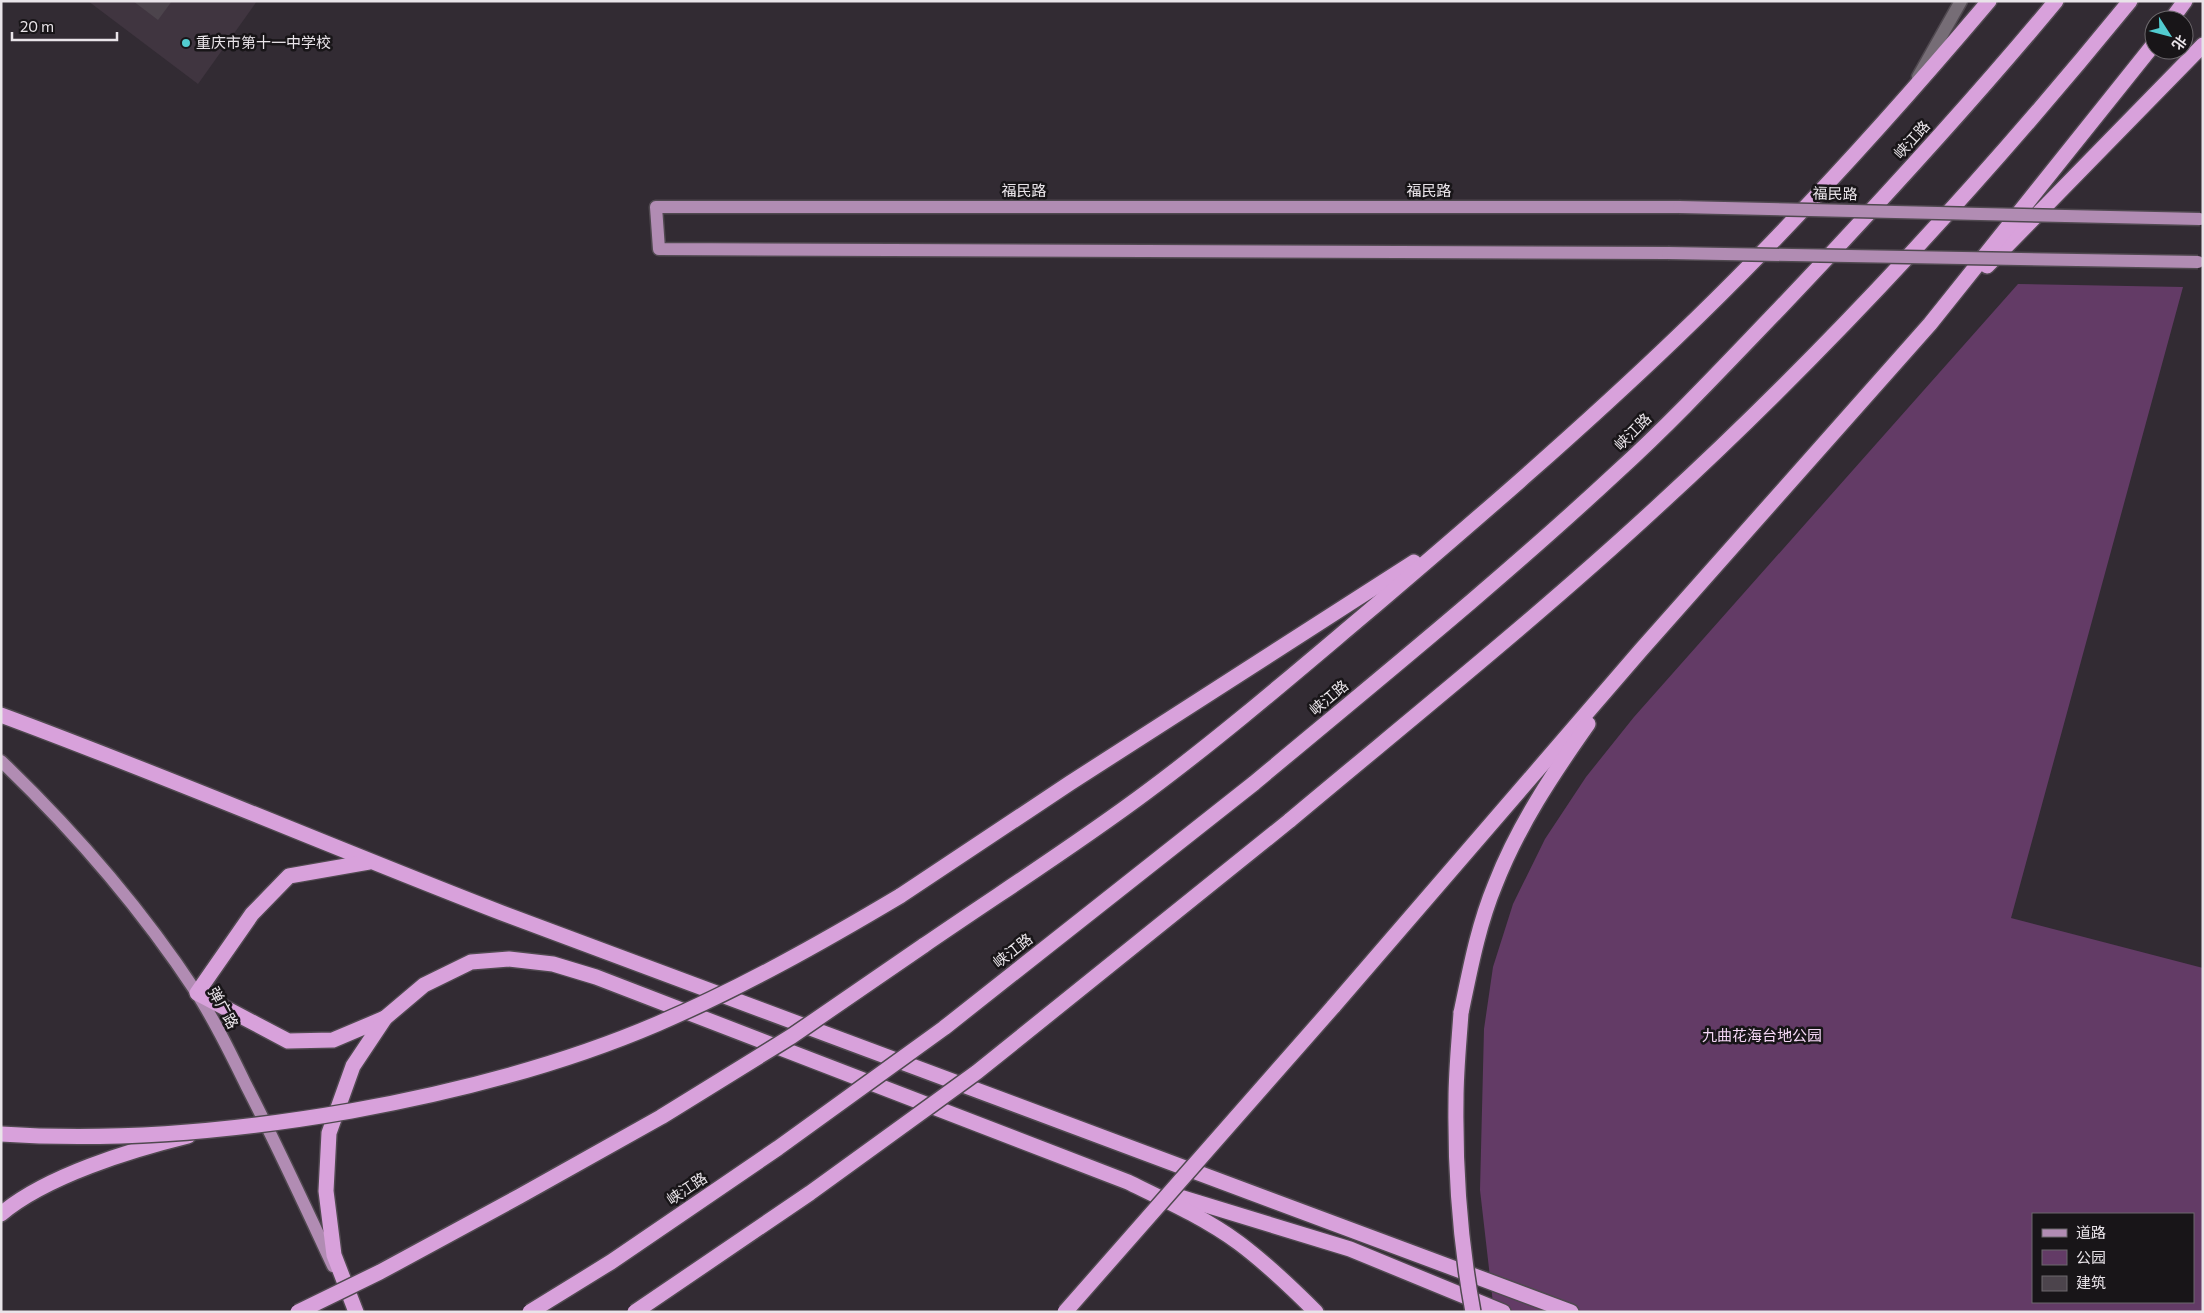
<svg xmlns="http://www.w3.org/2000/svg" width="2204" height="1313" viewBox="0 0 2204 1313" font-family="Commissioner,'Noto Sans SC',sans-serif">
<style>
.built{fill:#403540}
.green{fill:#633b66;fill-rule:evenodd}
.building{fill:#4c444c}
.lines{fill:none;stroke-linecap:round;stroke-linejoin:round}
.minor-casing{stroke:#504950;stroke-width:15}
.major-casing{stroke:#504950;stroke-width:15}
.highway-casing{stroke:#504950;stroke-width:18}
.minor{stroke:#766d76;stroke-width:12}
.major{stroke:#b18cb3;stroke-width:12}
.highway{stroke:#d8a1db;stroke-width:15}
.major-bridge-casing{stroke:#504950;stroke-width:15;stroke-linecap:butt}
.highway-bridge-casing{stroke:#504950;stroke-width:18;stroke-linecap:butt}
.major-bridge{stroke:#b18cb3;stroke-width:12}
.highway-bridge{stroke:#d8a1db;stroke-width:15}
.poi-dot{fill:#52ccd0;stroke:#181518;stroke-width:2}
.labels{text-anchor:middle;stroke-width:5;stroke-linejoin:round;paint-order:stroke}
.poi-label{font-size:15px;fill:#e9e4e9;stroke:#181518;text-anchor:start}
.street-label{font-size:15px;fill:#e9e4e9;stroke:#181518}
.park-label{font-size:15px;fill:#f5d7f6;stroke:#181518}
</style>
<rect width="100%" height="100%" fill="#322b33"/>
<polygon class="built" points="88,1 257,1 198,84"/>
<path class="green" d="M2018,284L2183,287L2011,918L2203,968V1312H1494L1480,1190L1484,1029L1493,967L1513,904L1545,839L1586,777L1634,717ZM2033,1214H2193V1302H2033Z"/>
<polygon class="building" points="133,1 172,1 158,20"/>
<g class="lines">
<g class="minor-casing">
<polyline id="minor" points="1918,77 1961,1"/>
</g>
<g class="major-casing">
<g id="major">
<polyline points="1668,253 659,249 656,207 1679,207"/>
<path d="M1,761C74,831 140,907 196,992C215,1021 231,1054 246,1085C277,1145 305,1206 333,1266"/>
</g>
</g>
<g class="highway-casing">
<g id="highway">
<polyline points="2171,20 2185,1"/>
<polyline points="1987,266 2203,45"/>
<path d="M1,715C169,777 334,848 502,913L1571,1312"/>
<path d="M1253,784C1375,682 1500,581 1617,472C1674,420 1727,363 1780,308C1875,208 1968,107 2056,1"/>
<path d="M1289,821C1413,717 1539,616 1658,506C1828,350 1984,180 2130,1"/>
<polyline points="369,862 289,876 252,914 197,993 288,1041 333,1040 385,1018"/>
<polyline points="900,896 1070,783 1414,562"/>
<path d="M923,946C997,895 1076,845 1148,791C1226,733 1301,668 1376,605C1478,518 1579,431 1676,338C1787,232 1890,118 1989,1"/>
<polyline points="1333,1007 1641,650 1930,324 2154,44"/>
<path d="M1461,1013C1470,970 1478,926 1495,885C1518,826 1552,775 1588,724"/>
<polyline points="1170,1194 1350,1249 1503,1312"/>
<path d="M1,1214C46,1176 131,1150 188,1136"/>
<path d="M356,1312L334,1255L326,1191L329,1133L353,1066L385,1018L424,985L471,962L509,959L553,964L596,977L1128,1182C1165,1200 1205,1218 1239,1243C1267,1264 1292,1288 1316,1312"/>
</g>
</g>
<use href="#minor" class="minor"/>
<use href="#major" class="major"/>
<use href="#highway" class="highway"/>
<g class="major-bridge-casing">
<g id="major-bridge">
<polyline points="1679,207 2200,219"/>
<polyline points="1668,253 2198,262"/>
</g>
</g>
<g class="highway-bridge-casing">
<g id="highway-bridge">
<path d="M1461,1013C1459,1042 1456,1071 1456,1100C1455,1171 1460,1242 1473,1312"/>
<path d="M1,1134C118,1142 236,1131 351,1111C456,1092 559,1066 657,1024C741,988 821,943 900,896"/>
<polyline points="298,1312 380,1272 520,1196 661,1117 792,1036 923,946"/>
<polyline points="530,1312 611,1262 778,1148 944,1028 1253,784"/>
<polyline points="635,1312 810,1193 977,1072 1289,821"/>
<polyline points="1065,1312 1333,1007"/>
</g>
</g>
<use href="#major-bridge" class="major-bridge"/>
<use href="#highway-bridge" class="highway-bridge"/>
</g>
<circle class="poi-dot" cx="186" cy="43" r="5"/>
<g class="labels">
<g class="poi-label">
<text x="196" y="48">重庆市第十一中学校</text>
</g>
<g class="street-label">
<text transform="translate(1912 140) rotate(-48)" y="5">峡江路</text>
<text x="1024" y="196">福民路</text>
<text x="1429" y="196">福民路</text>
<text transform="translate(1835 194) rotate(1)" y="5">福民路</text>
<text transform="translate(1633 432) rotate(-45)" y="5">峡江路</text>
<text transform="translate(1329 698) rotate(-40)" y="5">峡江路</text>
<text transform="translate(1013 951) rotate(-38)" y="5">峡江路</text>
<text transform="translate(223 1008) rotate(61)" y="5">弹广路</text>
<text transform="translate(687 1189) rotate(-34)" y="5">峡江路</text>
</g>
<g class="park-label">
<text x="1762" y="1041">九曲花海台地公园</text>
</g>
</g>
<rect width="2204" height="1313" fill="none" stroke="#e9e4e9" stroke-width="5"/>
<rect x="2032" y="1213" width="162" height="90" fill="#181518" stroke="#6c686c"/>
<rect x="2042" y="1229" width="25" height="8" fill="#b18cb3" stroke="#6c686c"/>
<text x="2076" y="1238" font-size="15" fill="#e9e4e9">道路</text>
<rect x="2042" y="1250" width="25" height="15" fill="#633b66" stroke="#6c686c"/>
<text x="2076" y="1263" font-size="15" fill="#e9e4e9">公园</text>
<rect x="2042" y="1276" width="25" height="15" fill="#4c444c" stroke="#6c686c"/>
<text x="2076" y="1288" font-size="15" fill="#e9e4e9">建筑</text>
<g transform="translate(2169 35) rotate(126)"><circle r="24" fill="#181518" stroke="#6c686c"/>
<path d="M0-4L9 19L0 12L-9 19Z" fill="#52ccd0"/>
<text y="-8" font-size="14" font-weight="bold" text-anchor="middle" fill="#e9e4e9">北</text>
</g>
<path d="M12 32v8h105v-8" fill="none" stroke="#e9e4e9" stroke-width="2.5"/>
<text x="20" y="32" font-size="15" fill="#e9e4e9" stroke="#181518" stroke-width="4" paint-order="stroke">20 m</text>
</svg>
